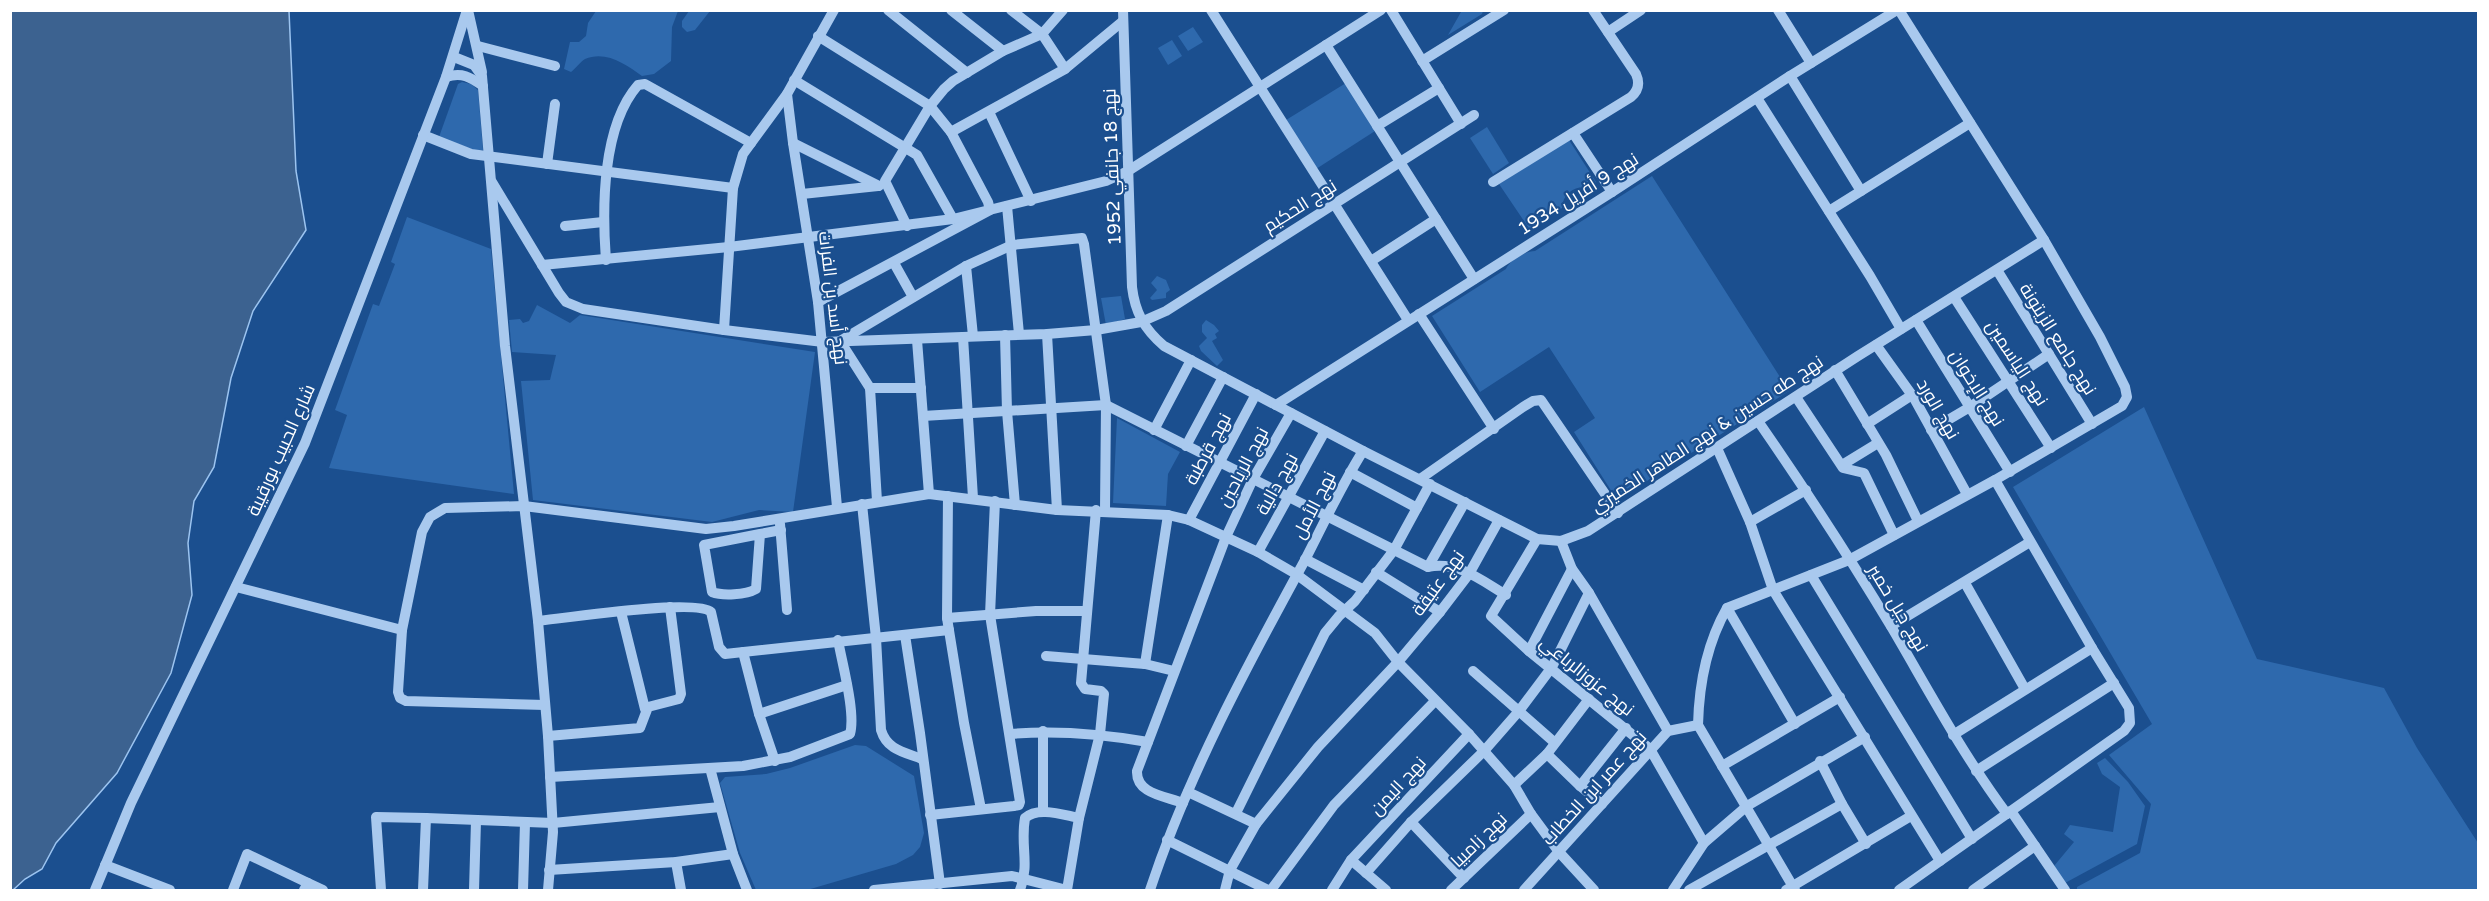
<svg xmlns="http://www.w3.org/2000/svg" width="2489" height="901" viewBox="0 0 2489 901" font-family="'Varela Round',Cairo,sans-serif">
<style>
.green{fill:#2e69ad}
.water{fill:#3c6290;stroke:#9cc4f0;stroke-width:1.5}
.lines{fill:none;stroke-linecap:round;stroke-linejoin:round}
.minor{stroke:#a9c9ee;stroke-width:10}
.labels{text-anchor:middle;stroke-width:4.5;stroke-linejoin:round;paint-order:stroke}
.street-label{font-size:18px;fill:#fff;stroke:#1b4f8f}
</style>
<rect width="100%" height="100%" fill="#1b4f8f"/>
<g class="green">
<path d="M596,11H678L672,27L671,61L654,74L642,76C627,65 606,50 585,59C580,62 576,68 571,72L564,69L570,42H579L586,36L588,23Z"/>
<polygon points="689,11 710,11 695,30 687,32 682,27 682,21"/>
<polygon points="1458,11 1483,11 1482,14 1448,35 1461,12"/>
<polygon points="1193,27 1203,42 1188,51 1178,36"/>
<polygon points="1172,40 1182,56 1168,65 1158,48"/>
<polygon points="462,82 471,84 478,90 483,150 474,150 439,137 458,84"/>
<polygon points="1346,83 1375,131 1316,169 1286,120"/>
<polygon points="1487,127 1509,163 1493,174 1470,138"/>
<path d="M1569,140L1596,182L1591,188C1576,185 1563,192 1562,208L1530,230L1499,184Z"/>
<path d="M1652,176L1789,391L1617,500L1574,432L1595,418L1549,347L1480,392L1432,316L1506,269C1509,261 1525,251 1535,251Z"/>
<polygon points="407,217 491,249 514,494 329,468 347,415 335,410 373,304 379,306 395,264 391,262"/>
<polygon points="1157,276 1166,280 1170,290 1166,293 1166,298 1152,300 1150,298 1157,290 1151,283"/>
<polygon points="1121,296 1125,319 1106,325 1101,298"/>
<polygon points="537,305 570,323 580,315 815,352 793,512 759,510 712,522 533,500 521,381 550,380 556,355 512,352 509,320 520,319 523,323 529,321"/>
<polygon points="1206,320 1214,325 1219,331 1215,334 1217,338 1212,341 1223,360 1217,366 1201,351 1199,346 1207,338 1202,332 1202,325"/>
<polygon points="2144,407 2257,659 2384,688 2417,748 2478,843 2478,890 2077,890 2077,887 2140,853 2151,804 2109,755 2152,724 2013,487"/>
<polygon points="1117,418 1180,452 1168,474 1166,506 1113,503"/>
<polygon points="855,745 866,746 914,776 924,833 920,847 913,855 896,864 807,890 756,890 740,853 720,783 725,777 766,774 790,768"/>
<polygon points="2105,758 2128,782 2145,806 2137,844 2065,883 2054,866 2074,842 2064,834 2070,825 2113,832 2120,787 2102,774 2097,763"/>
</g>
<polygon class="water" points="10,11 289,11 296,171 306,230 253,311 231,378 214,467 194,501 188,543 192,595 171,673 117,773 56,843 42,869 25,879 13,890 10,890"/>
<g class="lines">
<g class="minor">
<polyline points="468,10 482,72"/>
<polyline points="888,10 967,73"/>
<polyline points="951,10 1003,51"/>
<path d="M1123,10L1132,287C1135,312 1144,329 1164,346L1363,451L1537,539L1561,541L1588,531L1858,356L2044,240L1899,10"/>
<polyline points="1211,10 1408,320"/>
<polyline points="1391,10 1461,124"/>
<polyline points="1778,10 1811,63"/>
<polyline points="1608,32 1641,10"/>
<polyline points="818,36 930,106 951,132 988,202 990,210 818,302"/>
<polyline points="1326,45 1474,279"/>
<polyline points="478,46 555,66"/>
<polyline points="454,57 474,65 482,76 505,346 538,621 548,736 553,832 548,890"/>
<polyline points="1422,61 1504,10"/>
<polyline points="1065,69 1123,21"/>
<polyline points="1790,76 1861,191"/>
<path d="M446,77C462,72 470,77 483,86"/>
<polyline points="794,80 917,155 953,219"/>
<polyline points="787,94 793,143 818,302 837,507"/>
<polyline points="1757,98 1870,276 1901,329"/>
<polyline points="989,112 1031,201"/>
<polyline points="1377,126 1439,88"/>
<polyline points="951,132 1065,69 1042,34 1011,10"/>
<polyline points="1573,133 1612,192"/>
<polyline points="423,135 471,154 733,188"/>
<polyline points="793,143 879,186"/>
<polyline points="547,164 555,104"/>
<polyline points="492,182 559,293 566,302 583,309 724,330 823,342 1047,334 1096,330 1141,322 1166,311 1474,115"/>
<path d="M1493,182L1631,97C1638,91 1640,83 1636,74L1593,10"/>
<polyline points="802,194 878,186"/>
<polyline points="1007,206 1019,334"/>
<polyline points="1829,211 1970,123"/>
<polyline points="565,226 603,222"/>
<polyline points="907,226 885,181 930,106 944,89 953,81 1003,51 1042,34 1063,10"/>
<path d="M606,260C602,208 602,126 638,85L645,84L751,143"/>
<polyline points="1371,261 1436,219"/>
<polyline points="894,263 913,297"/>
<polyline points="542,265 729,247 953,219 1106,181 1128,171 1381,10"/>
<polyline points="966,266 973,336"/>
<polyline points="1997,270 2092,424"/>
<polyline points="1954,297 2051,448"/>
<polyline points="1419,314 1494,429"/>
<polyline points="1916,320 2010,472"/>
<polyline points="724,330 733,188 743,154 787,94 834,10"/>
<polyline points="1047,334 1057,510"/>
<polyline points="1005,335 1007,411 1015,505"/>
<polyline points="963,337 973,498"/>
<polyline points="917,340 929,494"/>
<polyline points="1876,345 1914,398 1967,494"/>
<polyline points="1835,370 1886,455 1918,521"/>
<polyline points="870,388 877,501"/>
<polyline points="921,388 870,388 840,341 966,266 1012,245 1082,238 1084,244 1106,405 1105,511"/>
<polyline points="1796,397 1843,468 1864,473 1894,535"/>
<polyline points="1276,405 1612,192 1790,76 1897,10"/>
<path d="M923,416L1106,405L1428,567C1457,560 1482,581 1506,595"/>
<path d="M1758,421C1805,489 1850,558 1892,628C1929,691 1963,755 2007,814"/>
<polyline points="1867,424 1912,395"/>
<polyline points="1154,430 1191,360"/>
<polyline points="1931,430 1970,407 2049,354"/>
<polyline points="1186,446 1223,377"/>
<polyline points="1717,448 1750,522 1773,590 1940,861"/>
<polyline points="1842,465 1878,443"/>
<polyline points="1350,472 1417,508"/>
<polyline points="1420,479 1523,407 1533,401 1541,400 1618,513"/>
<polyline points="948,496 947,618 964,723 981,809"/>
<path d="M862,504L876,638L881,730C887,750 904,752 922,759"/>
<polyline points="1189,520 1256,394"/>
<polyline points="1750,522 1806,490"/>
<polyline points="780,524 787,610"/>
<path d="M760,534L704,545L712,592C722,596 746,595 756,589L760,534L781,530"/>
<polyline points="1537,539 1491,616 1529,651 1650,749 1704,843"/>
<polyline points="1561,541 1572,569 1589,593 1668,731"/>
<polyline points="1258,552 1325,431"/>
<polyline points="1305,559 1364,590"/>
<polyline points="1428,567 1465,502"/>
<polyline points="1376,572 1440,612"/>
<polyline points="1811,575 1972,839"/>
<polyline points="1965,583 2025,689"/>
<polyline points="236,587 402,630"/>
<polyline points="1727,608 1795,724"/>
<polyline points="621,612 645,709"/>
<polyline points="947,618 1036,611 1087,611"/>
<path d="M538,621C565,618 697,598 711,612L719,647L725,654L949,630"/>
<polyline points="1891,626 2030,542"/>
<polyline points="905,635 920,733 940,884"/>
<polyline points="1529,651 1572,569"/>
<polyline points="743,652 759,714 775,761"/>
<polyline points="1046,656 1145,664 1174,671"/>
<polyline points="1145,664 1168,515"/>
<polyline points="1473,671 1554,742"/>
<polyline points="545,705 406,701 400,698 398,692 402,630 422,532 430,517 445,508 524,506 706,529 734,526 929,494 1057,510 1168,515 1189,520 1258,552 1296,574 1375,633 1398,662 1469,734 1514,785 1531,814 1559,852 1594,890"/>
<polyline points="759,714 847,685"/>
<polyline points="1043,731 1043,812"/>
<path d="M1011,734C1057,730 1102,734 1148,742"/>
<polyline points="1953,735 2092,648"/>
<polyline points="548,736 640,728 648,707 679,699 681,694 670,607"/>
<polyline points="1547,754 1580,786 1602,804"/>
<polyline points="1820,761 1842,804 1866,844"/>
<polyline points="1722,766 1840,697"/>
<polyline points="710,768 733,854 747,890"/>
<polyline points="1976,771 2114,683"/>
<path d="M550,777L743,766L790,757L850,734C856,713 842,663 838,640"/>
<polyline points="1514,785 1547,754 1589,699"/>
<polyline points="1580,786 1626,728"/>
<polyline points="1188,792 1256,824"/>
<path d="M1183,803C1165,796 1136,794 1137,771L1226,537L1253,479L1291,413"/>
<polyline points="2011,811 2065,890"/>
<polyline points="1236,813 1325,633 1339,616 1355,601 1394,550 1430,484"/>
<polyline points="930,815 1014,806 1019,805 1020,802 990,615 995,501"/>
<polyline points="1411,822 1464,878"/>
<polyline points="1167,840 1268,890"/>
<polyline points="1351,860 1386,890"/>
<polyline points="676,862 681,890"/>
<polyline points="105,865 170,890"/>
<polyline points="549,870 676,862 733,854"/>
<polyline points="1366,873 1411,822 1484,751 1519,711 1552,667 1589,593"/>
<polyline points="95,890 131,803 305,443 446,77 467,10"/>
<polyline points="233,890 247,854 308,883"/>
<polyline points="304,890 308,883 323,890"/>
<polyline points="381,890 376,817 426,818"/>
<polyline points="423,890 426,818 553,823 720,807"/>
<polyline points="474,890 476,821"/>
<polyline points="523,890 525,823"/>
<polyline points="874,890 1012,876 1067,890"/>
<path d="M1020,890C1030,863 1020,846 1025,818C1038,806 1063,815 1079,818"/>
<polyline points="1067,890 1079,818 1100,734 1104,694 1101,691 1085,689 1081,683 1096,510"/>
<path d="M1150,890C1188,775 1247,666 1305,560C1324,523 1341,486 1363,451"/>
<polyline points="1225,890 1230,870 1256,824 1318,747 1398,662 1440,612 1469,574 1499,520"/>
<polyline points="1271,890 1334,805 1435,701"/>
<polyline points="1332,890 1351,860 1469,734"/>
<polyline points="1451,890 1531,814"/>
<polyline points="1524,890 1668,731 1698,725"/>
<polyline points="1673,890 1704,843 1747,806 1865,737"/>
<polyline points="1689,890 1842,804"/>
<polyline points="1786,890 1911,816"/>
<path d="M1795,890L1698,725C1699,685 1707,643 1727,608L1849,560L1995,480L2122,406L2127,397L2125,387L2100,337L2044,240"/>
<polyline points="1899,890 2124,731 2130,723 2129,708 2092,648 1995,480"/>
<polyline points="1973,890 2035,846"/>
</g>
</g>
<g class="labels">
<g class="street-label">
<text transform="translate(1112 167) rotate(-92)" y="6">نهج 18 جانفي 1952</text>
<text transform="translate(1578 194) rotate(-32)" y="6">نهج 9 أفريل 1934</text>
<text transform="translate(1300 206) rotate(-32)" y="6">نهج الحكيم</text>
<text transform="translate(833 298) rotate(83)" y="6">نهج أسد بن الفرات</text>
<text transform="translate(2058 339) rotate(58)" y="6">نهج جامع الزيتونة</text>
<text transform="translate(2017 363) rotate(57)" y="6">نهج الياسمين</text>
<text transform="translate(1977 388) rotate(58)" y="6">نهج الإخوان</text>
<text transform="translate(1938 409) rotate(60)" y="6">نهج الورد</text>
<text transform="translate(1707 434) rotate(-33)" y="6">نهج طه حسين &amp; نهج الطاهر الخميري</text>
<text transform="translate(1208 449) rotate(-62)" y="6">نهج قرطبة</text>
<text transform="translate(281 450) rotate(-66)" y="6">شارع الحبيب بورقيبة</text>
<text transform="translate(1243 467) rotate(-62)" y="6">نهج الرياحين</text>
<text transform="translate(1277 484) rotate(-61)" y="6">نهج دالية</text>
<text transform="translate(1314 505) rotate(-63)" y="6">نهج الأمل</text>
<text transform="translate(1438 583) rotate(-54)" y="6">نهج عتيقة</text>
<text transform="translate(1898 608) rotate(59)" y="6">نهج جبل خمير</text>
<text transform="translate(1587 676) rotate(39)" y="6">نهج عزوزالرباعي</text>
<text transform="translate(1398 786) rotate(-47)" y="6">نهج اليمن</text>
<text transform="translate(1594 788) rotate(-48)" y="6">نهج عمر ابن الخطاب</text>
<text transform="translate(1479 840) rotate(-44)" y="6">نهج زامبيا</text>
</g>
</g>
<rect width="2489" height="901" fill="none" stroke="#ffffff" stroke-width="24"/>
</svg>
